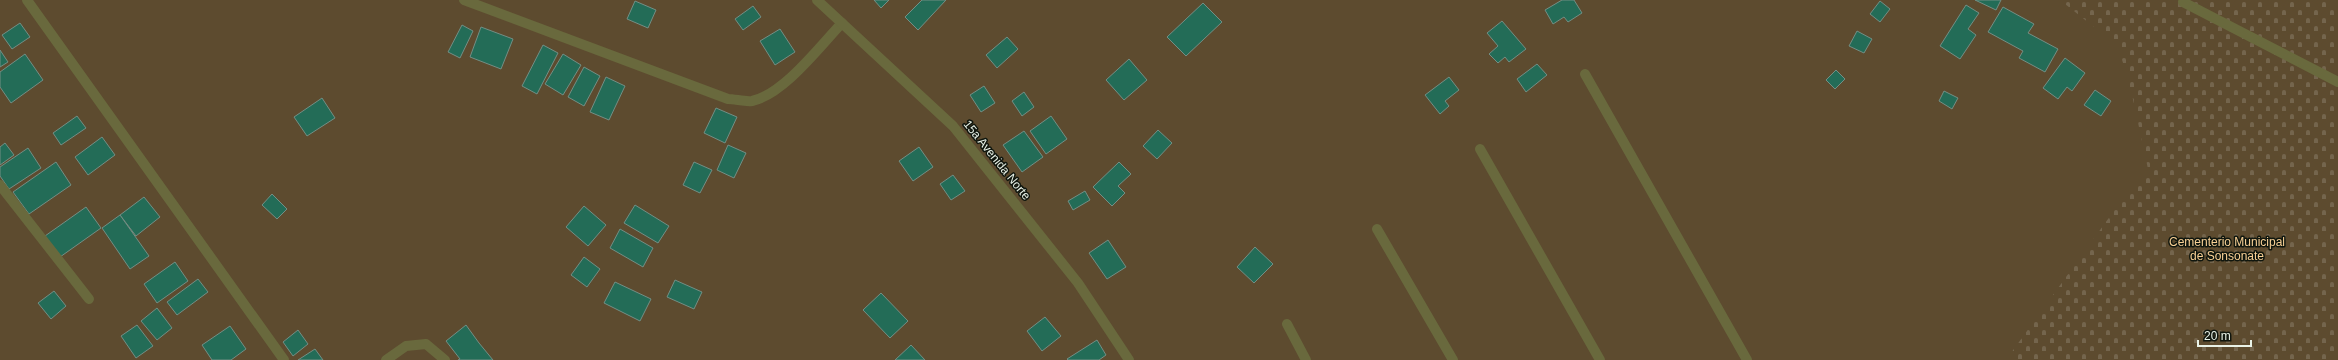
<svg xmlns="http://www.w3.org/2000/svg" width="2338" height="360" viewBox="0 0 2338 360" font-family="Helvetica,sans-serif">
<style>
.green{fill:#5d4b2f}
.cemetery{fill:url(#cemetery-stones)}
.building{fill:#236c57;stroke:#738e84}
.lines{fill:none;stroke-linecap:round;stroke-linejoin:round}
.street{stroke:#69693d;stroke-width:10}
.labels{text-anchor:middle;stroke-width:3;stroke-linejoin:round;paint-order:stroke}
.street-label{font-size:12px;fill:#e9f2e7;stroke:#10160e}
.park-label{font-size:12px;fill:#f8d095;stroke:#10160e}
</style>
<defs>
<pattern id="cemetery-stones" width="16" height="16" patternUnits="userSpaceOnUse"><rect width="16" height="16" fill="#5d4b2f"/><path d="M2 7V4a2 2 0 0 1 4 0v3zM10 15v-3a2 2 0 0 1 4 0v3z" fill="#74654d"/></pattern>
</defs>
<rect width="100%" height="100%" fill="#222f1f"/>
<rect class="green" x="0" y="0" width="2338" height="360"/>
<polygon class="cemetery" points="2060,0 2338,0 2338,360 2006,360 2116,208 2148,169 2131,90 2118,46"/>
<g class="building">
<polygon points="874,0 889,0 881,8"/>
<polygon points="922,0 946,0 918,30 905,17"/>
<polygon points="1562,0 1574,0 1582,13 1568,22 1564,17 1553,24 1545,10"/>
<polygon points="1975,0 2001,0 1996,10"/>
<polygon points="635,1 656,10 648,28 627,19"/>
<polygon points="1880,1 1890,9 1880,22 1870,14"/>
<polygon points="1203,3 1222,22 1186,56 1167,37"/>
<polygon points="1966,5 1979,13 1968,29 1976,35 1960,59 1940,46"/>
<polygon points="753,6 761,17 743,30 735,19"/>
<polygon points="2003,7 2034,24 2028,33 2058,49 2045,72 2019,58 2023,51 1988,32"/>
<polygon points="1502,21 1526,49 1509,62 1505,57 1498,63 1489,54 1498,46 1487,33"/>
<polygon points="20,23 30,37 12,49 2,35"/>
<polygon points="462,25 473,31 460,58 448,52"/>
<polygon points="481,27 513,39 501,69 470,57"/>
<polygon points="780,29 795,52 775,65 760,41"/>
<polygon points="1857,31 1872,39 1864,53 1849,46"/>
<polygon points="1007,37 1018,49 997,68 986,55"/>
<polygon points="543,45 558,53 537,94 522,86"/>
<polygon points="0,50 8,62 0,67"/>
<polygon points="25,54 43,80 11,103 0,87 0,72"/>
<polygon points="563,54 581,65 563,95 545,84"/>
<polygon points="2065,58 2085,73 2072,91 2067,87 2058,99 2043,88"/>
<polygon points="1129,59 1147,80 1124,100 1106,80"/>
<polygon points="1537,64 1547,75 1526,92 1517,79"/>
<polygon points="584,67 600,76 584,106 568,97"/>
<polygon points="1836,70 1845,79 1835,89 1826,80"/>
<polygon points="606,77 625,86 609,120 590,112"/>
<polygon points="1449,77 1459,90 1445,101 1449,106 1440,114 1425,95"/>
<polygon points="984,86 995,103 981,112 970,95"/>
<polygon points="2095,90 2111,101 2101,116 2084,105"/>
<polygon points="1944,91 1958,98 1952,109 1939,101"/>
<polygon points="1024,92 1034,107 1022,116 1012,101"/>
<polygon points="322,98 335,118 307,136 294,117"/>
<polygon points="716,108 737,117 725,143 704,133"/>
<polygon points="77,116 86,128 61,145 53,133"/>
<polygon points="1051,116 1067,139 1046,154 1030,131"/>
<polygon points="1158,130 1172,143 1157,159 1143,146"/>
<polygon points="1024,131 1043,157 1022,172 1003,145"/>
<polygon points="102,137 115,155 88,175 75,157"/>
<polygon points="5,143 14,155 0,165 0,147"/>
<polygon points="728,145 746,153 734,178 717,170"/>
<polygon points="919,147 933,167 913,181 899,161"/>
<polygon points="28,148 41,168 9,189 0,176 0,167"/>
<polygon points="56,162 71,185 29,214 13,192"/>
<polygon points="694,162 712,170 700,193 683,185"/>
<polygon points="1119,162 1131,174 1118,186 1125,193 1112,206 1093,187"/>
<polygon points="953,175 965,191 951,200 940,184"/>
<polygon points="1085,191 1090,200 1073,210 1068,201"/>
<polygon points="272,194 287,209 277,219 262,205"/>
<polygon points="144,197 160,217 136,236 120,215"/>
<polygon points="635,205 669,226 658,243 624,223"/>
<polygon points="584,206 606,225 588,246 566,227"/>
<polygon points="86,207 101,228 60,257 45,236"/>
<polygon points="120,215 149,256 130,269 102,228"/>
<polygon points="620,229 653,248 643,267 610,248"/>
<polygon points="1108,240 1126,267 1107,279 1089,253"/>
<polygon points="1255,247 1273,264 1254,283 1237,267"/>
<polygon points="584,257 600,269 587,287 571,275"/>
<polygon points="175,262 188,281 157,303 144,284"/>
<polygon points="198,279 208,292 177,315 167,302"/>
<polygon points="675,280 702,292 694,309 667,297"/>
<polygon points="615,282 651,299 640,321 604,303"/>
<polygon points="54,291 66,306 51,319 38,303"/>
<polygon points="881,293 908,321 890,338 863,310"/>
<polygon points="157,308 172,328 157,340 141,321"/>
<polygon points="1045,317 1061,336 1042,351 1027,331"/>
<polygon points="137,325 153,346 136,358 121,336"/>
<polygon points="466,325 479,343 493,360 458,360 460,359 446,341"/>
<polygon points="230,326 246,349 231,360 212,360 202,345"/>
<polygon points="298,330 308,344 293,356 283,342"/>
<polygon points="1097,340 1106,355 1099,360 1068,360 1067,359"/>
<polygon points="911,345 925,360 895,360"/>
<polygon points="315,349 323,360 298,360"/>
</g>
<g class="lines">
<g class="street">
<polyline points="27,0 284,360"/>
<path d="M464,0L728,99C735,99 745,102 752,101C784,94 820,46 842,23"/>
<polyline points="817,0 953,126 1078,283 1129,360"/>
<polyline points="2183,2 2338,82"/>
<polyline points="1585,74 1747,360"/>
<polyline points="1480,149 1600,360"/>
<polyline points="0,185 89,299"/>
<polyline points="1377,229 1453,360"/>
<polyline points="1287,324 1306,360"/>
<polyline points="386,360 406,346 426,344 445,360"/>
</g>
</g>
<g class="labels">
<g class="street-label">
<text transform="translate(997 160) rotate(51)" y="4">15a Avenida Norte</text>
</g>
<g class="park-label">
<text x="2227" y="246">Cementerio Municipal<tspan x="2227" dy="14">de Sonsonate</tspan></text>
</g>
</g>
<path d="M2198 340v6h53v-6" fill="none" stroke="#e9f2e7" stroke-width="2"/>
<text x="2204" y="340" font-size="12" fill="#e9f2e7" stroke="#10160e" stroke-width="3" paint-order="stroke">20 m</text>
</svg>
